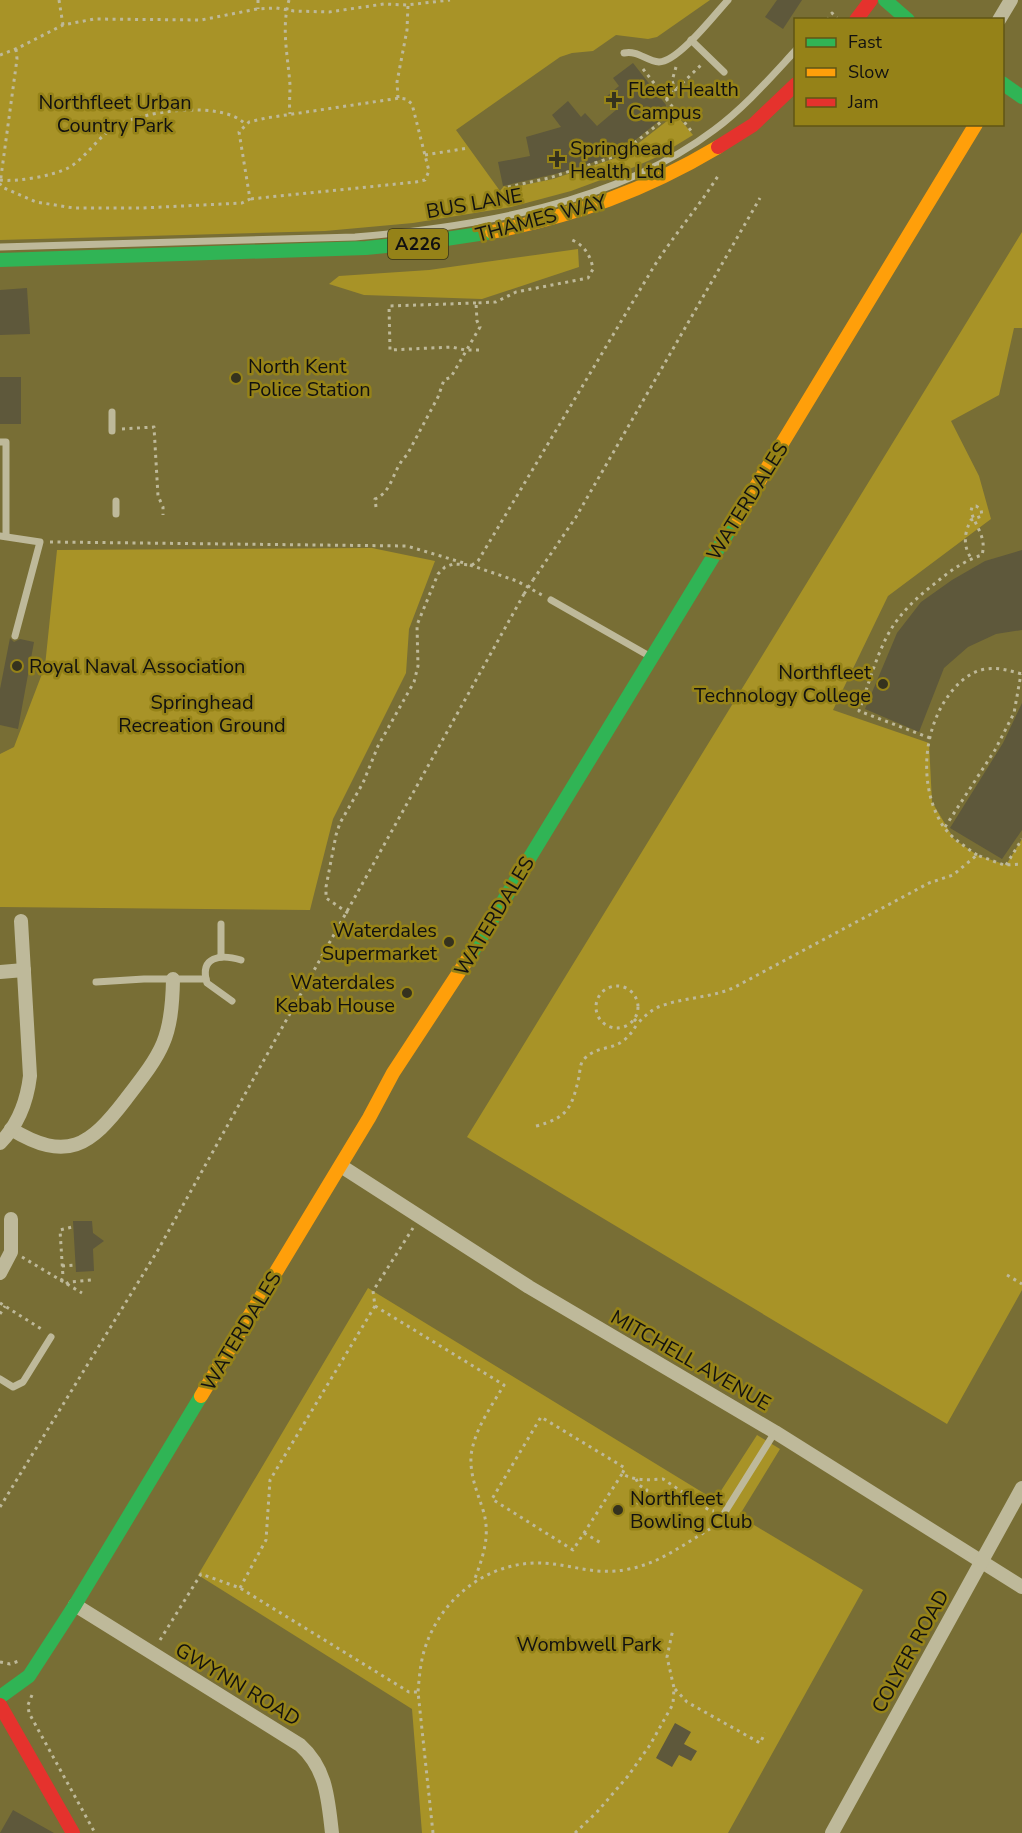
<svg xmlns="http://www.w3.org/2000/svg" width="1022" height="1833" viewBox="0 0 1022 1833" font-family="'Nunito Sans',sans-serif">
<style>
.green{fill:#a89327}
.building{fill:#5e583b}
.lines{fill:none;stroke-linecap:round;stroke-linejoin:round}
.path{stroke:#beb99a;stroke-width:3;stroke-dasharray:3 4.5;stroke-linecap:butt}
.lane{stroke:#beb99a;stroke-width:7}
.street{stroke:#beb99a;stroke-width:14}
.fast{stroke:#30b455;stroke-width:14}
.slow{stroke:#ff9f0a;stroke-width:14}
.jam{stroke:#e5322d;stroke-width:14}
.path-bridge{stroke:#beb99a;stroke-width:3;stroke-dasharray:3 4.5;stroke-linecap:butt}
.poi-dot{fill:#35321e;stroke:#958218;stroke-width:2}
.labels{text-anchor:middle;stroke-width:5;stroke-linejoin:round;paint-order:stroke}
.shield{fill:#958218;stroke:#393313;stroke-width:1.5}
.shield-label{font-size:18px;font-weight:bold;fill:#111}
.poi-label{font-size:20px;fill:#111;stroke:#958218;text-anchor:start}
.park-label{font-size:20px;fill:#111;stroke:#958218}
.street-label{font-size:20px;fill:#111;stroke:#958218}
</style>
<rect width="100%" height="100%" fill="#786e35"/>
<g class="green">
<polygon points="0,0 710,0 657,37 648,39 616,35 593,51 572,53 560,57 456,130 500,191 504,186 509,188 553,179 622,156 676,114 693,135 657,157 625,171 571,191 511,207 413,223 325,231 0,240"/>
<polygon points="1022,232 1022,328 1014,328 999,395 951,421 979,476 991,519 888,596 833,710 929,743 932,802 954,839 977,855 1006,865 1022,839 1022,1290 947,1424 467,1137"/>
<polygon points="578,249 579,267 482,299 364,295 329,284 339,276 429,270"/>
<polygon points="372,548 435,561 409,629 406,673 333,819 310,910 0,907 0,754 14,747 45,666 57,550"/>
<polygon points="368,1288 715,1500 757,1435 780,1449 739,1516 863,1590 728,1833 422,1833 412,1709 198,1575"/>
</g>
<g class="building">
<polygon points="777,0 802,0 783,29 765,17"/>
<polygon points="633,63 666,105 664,117 619,153 572,170 503,186 498,162 530,156 526,137 561,127 552,115 568,101 581,117 585,113 597,126 616,110 606,97 619,86 613,78"/>
<polygon points="27,288 30,334 0,335 0,290"/>
<rect x="0" y="377" width="21" height="47"/>
<polygon points="1022,550 1022,630 996,634 968,647 944,668 919,732 865,709 897,633 921,602 952,580 985,561"/>
<polygon points="10,638 14,642 20,639 34,642 18,729 0,725 0,689"/>
<polygon points="1022,703 1022,830 1002,859 950,828 1003,743"/>
<polygon points="73,1221 92,1221 93,1233 104,1241 93,1249 94,1271 76,1272"/>
<polygon points="675,1723 691,1732 684,1744 697,1751 691,1761 679,1755 672,1767 656,1758"/>
<polygon points="13,1810 54,1833 0,1833"/>
</g>
<g class="lines">
<g class="path">
<polyline points="59,0 63,25"/>
<polyline points="258,0 258,9"/>
<path d="M289,0C281,29 288,56 290,85C290,95 289,105 290,114"/>
<polyline points="827,20 832,13 837,18"/>
<polyline points="16,49 17,59 0,184 2,187 36,202 74,208 142,208 242,203 250,199 239,132 249,122 266,118 400,98 406,99 412,104 429,171 425,180 416,182 250,199"/>
<polyline points="0,55 18,48 63,25 94,19 201,20 257,9 276,8 294,11 329,12 384,4 407,5 450,0"/>
<polyline points="676,67 672,81 676,91"/>
<polyline points="643,69 692,132"/>
<polyline points="398,98 397,82 407,30 408,5"/>
<polyline points="666,99 701,65"/>
<polyline points="425,155 468,148"/>
<path d="M0,180C18,182 52,176 68,168C86,158 96,139 113,128C138,111 224,99 246,125"/>
<polyline points="508,187 549,178 619,155 675,111"/>
<polyline points="476,303 389,306 390,350 452,347 465,350 479,350"/>
<polyline points="122,429 154,427 158,496 163,507 163,515"/>
<path d="M376,507L375,499C393,492 393,467 407,455L438,397L444,380L451,377L480,327L477,321L476,303L496,302L516,292L588,278L593,269C591,256 584,245 572,240"/>
<polyline points="50,542 407,546 464,563"/>
<polyline points="470,565 517,581 542,595"/>
<polyline points="533,580 576,517 760,198"/>
<path d="M930,738L859,711C869,684 877,651 893,626C905,608 921,594 938,581C951,570 966,560 982,555C987,537 975,526 971,511L972,507L976,506L981,509L982,516L971,520C964,533 963,546 971,558"/>
<polyline points="945,827 995,750 1014,713 1021,674"/>
<path d="M977,855C963,845 948,836 940,821C918,781 924,725 952,691C961,680 972,671 986,669C999,667 1010,671 1022,674"/>
<polyline points="1006,865 1022,839"/>
<path d="M348,913L326,898V887L336,835L340,823L363,783L378,746L414,682L418,666L417,625L438,574L445,567L453,564L472,565L478,561L653,268C673,236 698,208 718,176"/>
<circle cx="617" cy="1007" r="21"/>
<path d="M634,1019L638,1023C645,1016 652,1009 661,1006C685,997 712,998 735,987L929,883L953,875L977,855L1004,865L1022,864"/>
<path d="M536,1126C568,1118 572,1107 579,1077C580,1071 580,1063 584,1059C602,1041 619,1056 637,1024"/>
<polyline points="22,1257 82,1293"/>
<polyline points="62,1266 75,1265"/>
<polyline points="1007,1275 1022,1284"/>
<polyline points="61,1281 63,1277 60,1230 72,1227"/>
<polyline points="66,1284 69,1282 92,1280"/>
<polyline points="0,1303 43,1330"/>
<path d="M375,1306L504,1385C491,1407 474,1430 471,1456C470,1476 477,1491 483,1510C491,1535 483,1557 474,1581"/>
<polyline points="0,1314 5,1306"/>
<path d="M622,1474L573,1550L492,1499L541,1417L625,1468L622,1474C636,1481 648,1480 663,1479L709,1510L714,1511"/>
<polyline points="636,1479 639,1485 647,1490 638,1503 637,1502"/>
<polyline points="0,1507 158,1250 524,594"/>
<polyline points="584,1533 601,1543 602,1541"/>
<polyline points="240,1588 266,1540 270,1480 375,1306 373,1291 413,1228"/>
<polyline points="160,1640 201,1574 240,1588 409,1692 418,1692"/>
<polyline points="0,1662 10,1664 19,1661"/>
<polyline points="675,1689 687,1702 760,1743 765,1733"/>
<polyline points="32,1695 28,1705 29,1713 95,1833"/>
<path d="M433,1833L418,1692C419,1680 420,1667 423,1655C436,1604 481,1565 534,1563C568,1562 593,1577 629,1569C660,1563 684,1544 710,1529"/>
<polyline points="575,1833 597,1812 628,1776 650,1745 673,1704 674,1688 667,1657 673,1629"/>
</g>
<g class="lane">
<polyline points="691,40 724,72"/>
<path d="M624,53C638,50 646,61 659,62C678,62 715,14 728,0"/>
<path d="M0,247L355,237C475,227 616,204 714,130C745,107 770,78 796,50"/>
<polyline points="112,412 112,431"/>
<polyline points="0,442 6,442 6,535"/>
<polyline points="116,501 116,514"/>
<polyline points="0,536 40,542 15,636"/>
<polyline points="551,600 651,657"/>
<polyline points="221,957 221,924"/>
<polyline points="96,982 144,979 206,979"/>
<path d="M232,1001L207,983C199,956 221,954 241,960"/>
<polyline points="0,1379 13,1387 23,1382 51,1337"/>
<polyline points="725,1512 775,1432"/>
</g>
<g class="street">
<polyline points="999,20 1011,0"/>
<polyline points="0,972 24,970"/>
<path d="M11,1129C67,1163 90,1146 126,1099C162,1052 172,1040 173,979"/>
<path d="M0,1143C18,1125 27,1101 30,1076L21,921"/>
<polyline points="341,1166 529,1287 775,1432 1022,1587"/>
<polyline points="0,1273 11,1252 11,1219"/>
<path d="M75,1605L300,1745C327,1769 328,1800 332,1833"/>
<polyline points="832,1833 1022,1488"/>
</g>
<g class="fast">
<polyline points="885,0 908,20"/>
<polyline points="1002,83 1022,97"/>
<polyline points="0,260 366,248 426,242 492,232"/>
<polyline points="471,954 735,521"/>
<polyline points="0,1697 29,1676 75,1605 201,1396"/>
</g>
<g class="slow">
<path d="M492,232C576,215 644,191 718,147"/>
<polyline points="735,521 976,124"/>
<polyline points="201,1396 369,1118 393,1073 471,954"/>
</g>
<g class="jam">
<polyline points="856,20 871,0"/>
<polyline points="718,147 753,125 796,84"/>
<polyline points="0,1705 73,1833"/>
</g>
<polyline class="path-bridge" points="524,594 533,580"/>
</g>
<g class="poi-dot">
<path d="M611 91h6v6h6v6h-6v6h-6v-6h-6v-6h6z"/>
<path d="M554 150h6v6h6v6h-6v6h-6v-6h-6v-6h6z"/>
<circle cx="236" cy="378" r="6"/>
<circle cx="17" cy="666" r="6"/>
<circle cx="883" cy="684" r="6"/>
<circle cx="449" cy="942" r="6"/>
<circle cx="407" cy="993" r="6"/>
<circle cx="618" cy="1510" r="6"/>
</g>
<g class="labels">
<rect class="shield" x="388" y="229" width="60" height="30" rx="4.5"/>
<g class="shield-label">
<text x="418" y="250">A226</text>
</g>
<g class="poi-label">
<text x="628" y="96">Fleet Health<tspan x="628" dy="23">Campus</tspan></text>
<text x="570" y="155">Springhead<tspan x="570" dy="23">Health Ltd</tspan></text>
<text x="248" y="373">North Kent<tspan x="248" dy="23">Police Station</tspan></text>
<text x="29" y="673">Royal Naval Association</text>
<text x="871" y="679" text-anchor="end">Northfleet<tspan x="871" dy="23">Technology College</tspan></text>
<text x="437" y="937" text-anchor="end">Waterdales<tspan x="437" dy="23">Supermarket</tspan></text>
<text x="395" y="989" text-anchor="end">Waterdales<tspan x="395" dy="23">Kebab House</tspan></text>
<text x="630" y="1505">Northfleet<tspan x="630" dy="23">Bowling Club</tspan></text>
</g>
<g class="park-label">
<text x="115" y="109">Northfleet Urban<tspan x="115" dy="23">Country Park</tspan></text>
<text x="202" y="709">Springhead<tspan x="202" dy="23">Recreation Ground</tspan></text>
<text x="589" y="1651">Wombwell Park</text>
</g>
<g class="street-label">
<text transform="translate(474 203) rotate(-10)" y="7">BUS LANE</text>
<text transform="translate(541 218) rotate(-15)" y="7">THAMES WAY</text>
<text transform="translate(747 501) rotate(-58)" y="7">WATERDALES</text>
<text transform="translate(494 916) rotate(-59)" y="7">WATERDALES</text>
<text transform="translate(241 1331) rotate(-59)" y="7">WATERDALES</text>
<text transform="translate(691 1360) rotate(30)" y="7">MITCHELL AVENUE</text>
<text transform="translate(910 1651) rotate(-61)" y="7">COLYER ROAD</text>
<text transform="translate(238 1684) rotate(31)" y="7">GWYNN ROAD</text>
</g>
</g>
<rect x="794" y="18" width="210" height="108" fill="#958218" stroke="#605515" stroke-width="1.5"/>
<rect x="806" y="38" width="30" height="9" fill="#30b455" stroke="#605515" stroke-width="1.5"/>
<text x="848" y="48" font-size="18" fill="#111111">Fast</text>
<rect x="806" y="68" width="30" height="9" fill="#ff9f0a" stroke="#605515" stroke-width="1.5"/>
<text x="848" y="78" font-size="18" fill="#111111">Slow</text>
<rect x="806" y="98" width="30" height="9" fill="#e5322d" stroke="#605515" stroke-width="1.5"/>
<text x="848" y="108" font-size="18" fill="#111111">Jam</text>
</svg>
